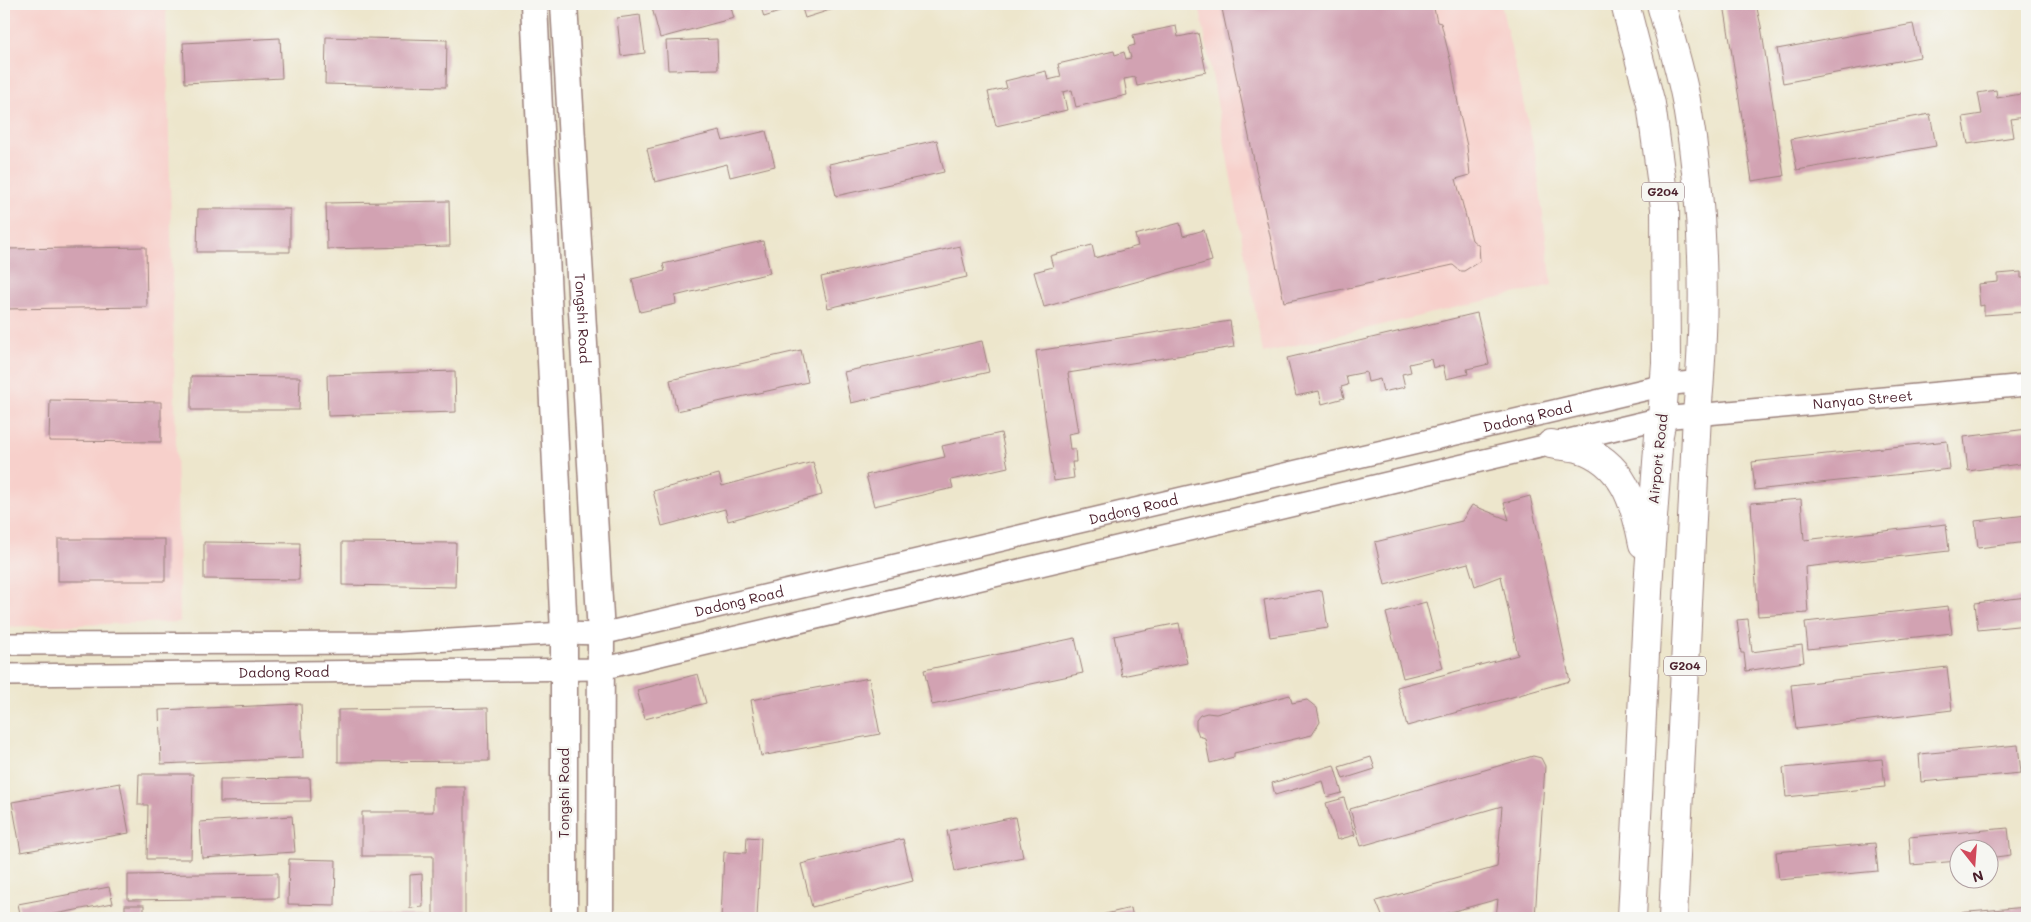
<svg xmlns="http://www.w3.org/2000/svg" width="2031" height="922" viewBox="0 0 2031 922" font-family="Mali,sans-serif">
<style>
.built{fill:#f7d0cb}
.building{fill:#d2a2b2}
.lines{fill:none;stroke-linecap:round;stroke-linejoin:round}
.minor-casing{stroke:#9c827c;stroke-width:24}
.major-casing{stroke:#9c827c;stroke-width:29}
.highway-casing{stroke:#9c827c;stroke-width:30}
.minor{stroke:#fff;stroke-width:21}
.major{stroke:#fff;stroke-width:26}
.highway{stroke:#fff;stroke-width:28}
.labels{text-anchor:middle;stroke-width:5;stroke-linejoin:round;paint-order:stroke}
.shield{fill:#f6f6f2;stroke:#7e6067;stroke-width:1}
.shield-label{font-size:12px;font-weight:bold;fill:#4a1f2b}
.street-label{font-size:14px;fill:#4a1f2b;stroke:#f6f6f2}
</style>
<rect width="100%" height="100%" fill="#f6f6f2"/>
<filter id="ink" filterUnits="userSpaceOnUse"><feTurbulence type="fractalNoise" baseFrequency=".02" numOctaves="2"/><feDisplacementMap in="SourceGraphic" scale="10" xChannelSelector="R" yChannelSelector="G"/><feConvolveMatrix kernelMatrix="1 2 1 2 8 2 1 2 1" color-interpolation-filters="sRGB"/></filter>
<filter id="wash" filterUnits="userSpaceOnUse"><feTurbulence type="fractalNoise" baseFrequency=".0096" numOctaves="4" result="noise"/><feDisplacementMap in="SourceGraphic" scale="20" xChannelSelector="R" yChannelSelector="G"/><feGaussianBlur stdDeviation="1.12" result="paint"/><feColorMatrix in="noise" values="0 0 0 0 0 0 0 0 0 0 0 0 0 0 0 0 0 1.4 0 .05"/><feComposite in="paint" operator="in"/></filter>
<g filter="url(#wash)">
<rect width="100%" height="100%" fill="#ede6cc"/>
<g class="built">
<polygon points="4,4 166,4 180,622 4,627"/>
<polygon points="1199,4 1501,4 1535,153 1552,285 1263,353"/>
</g>
<g id="blocks">
<g class="building">
<polygon points="651,4 730,4 734,18 660,38"/>
<polygon points="760,4 849,4 805,18 801,5 764,17"/>
<polygon points="1221,4 1433,4 1437,22 1441,23 1451,63 1460,115 1467,146 1470,175 1456,179 1472,240 1479,246 1480,261 1464,271 1460,271 1453,265 1284,302"/>
<polygon points="1724,4 1756,4 1761,26 1784,176 1752,181"/>
<polygon points="640,15 645,53 621,56 617,18"/>
<polygon points="1913,24 1920,57 1783,83 1777,49"/>
<polygon points="1176,26 1178,37 1198,33 1206,72 1137,86 1135,77 1124,79 1127,95 1076,107 1072,90 1063,92 1067,110 996,126 988,92 1007,88 1005,81 1046,71 1048,80 1061,77 1058,64 1114,51 1115,55 1124,52 1126,59 1131,58 1128,47 1135,45 1133,35"/>
<polygon points="326,37 447,40 446,87 325,84"/>
<polygon points="280,38 282,78 185,83 183,43"/>
<polygon points="717,39 718,69 668,70 666,41"/>
<polygon points="1996,90 1997,98 2027,93 2027,129 2024,117 2011,119 2014,137 1968,144 1963,117 1982,114 1978,93"/>
<polygon points="1930,114 1936,146 1797,170 1791,139"/>
<polygon points="720,131 723,141 766,131 775,166 730,177 727,164 655,182 647,149"/>
<polygon points="937,140 944,172 836,196 829,164"/>
<polygon points="449,201 450,246 327,249 326,203"/>
<polygon points="198,209 290,209 290,252 197,252"/>
<polygon points="1180,223 1183,236 1204,230 1212,261 1044,307 1034,272 1053,267 1050,256 1092,245 1095,258 1138,246 1135,235"/>
<polygon points="763,241 770,273 675,296 676,304 640,312 632,279 665,271 663,264"/>
<polygon points="960,246 967,277 828,308 821,277"/>
<polygon points="146,247 147,307 4,309 4,249"/>
<polygon points="2021,272 2021,278 2027,278 2027,312 1984,315 1984,305 1980,306 1978,284 1998,282 1998,274"/>
<polygon points="1477,313 1489,364 1467,369 1468,374 1446,379 1443,365 1433,368 1431,359 1409,364 1411,372 1402,374 1405,387 1383,392 1380,379 1368,382 1366,372 1346,376 1348,385 1341,387 1344,398 1322,404 1319,391 1296,396 1287,358"/>
<polygon points="1230,321 1234,347 1068,373 1078,432 1068,434 1070,449 1075,449 1076,462 1072,462 1074,478 1054,481 1036,351"/>
<polygon points="982,341 989,372 851,403 844,372"/>
<polygon points="801,350 808,382 677,411 670,380"/>
<polygon points="455,371 456,412 328,416 327,375"/>
<polygon points="191,376 300,377 299,410 191,410"/>
<polygon points="50,400 161,402 161,442 49,441"/>
<polygon points="2027,429 2027,463 1968,471 1964,437"/>
<polygon points="1001,433 1008,467 951,480 953,488 874,506 866,475 945,457 942,446"/>
<polygon points="1947,441 1950,469 1755,490 1752,462"/>
<polygon points="813,462 822,495 728,521 725,509 662,526 653,491 719,474 722,486"/>
<polygon points="1530,496 1570,681 1407,726 1397,687 1518,655 1501,576 1475,586 1468,563 1385,585 1375,542 1462,521 1472,505 1509,520 1504,503"/>
<polygon points="1801,499 1804,540 1946,524 1949,551 1805,567 1808,613 1758,616 1751,503"/>
<polygon points="2027,515 2027,542 1978,548 1975,521"/>
<rect x="58" y="539" width="107" height="42"/>
<polygon points="204,542 300,543 299,580 204,579"/>
<polygon points="342,542 456,543 455,587 342,585"/>
<polygon points="1322,590 1328,628 1270,637 1264,600"/>
<polygon points="2027,597 2027,625 1978,630 1975,603"/>
<polygon points="1426,602 1443,668 1403,678 1386,613"/>
<polygon points="1948,606 1952,633 1808,649 1805,622"/>
<polygon points="1748,619 1752,652 1802,645 1804,662 1746,671 1744,653 1741,653 1737,620"/>
<polygon points="1179,623 1187,663 1122,676 1114,636"/>
<polygon points="1075,638 1083,673 932,705 924,670"/>
<polygon points="1947,667 1952,710 1796,729 1791,685"/>
<polygon points="698,674 706,703 645,719 637,690"/>
<polygon points="869,678 880,734 761,756 751,700"/>
<polygon points="1290,695 1292,703 1307,700 1317,708 1320,722 1312,735 1234,753 1234,757 1210,763 1205,738 1199,736 1196,728 1196,720 1200,715 1207,713 1216,714"/>
<polygon points="301,704 303,758 161,764 159,710"/>
<polygon points="488,708 489,761 338,762 338,710"/>
<polygon points="2018,745 2021,773 1921,782 1919,754"/>
<polygon points="1533,756 1541,758 1545,766 1535,918 1496,918 1498,899 1429,918 1383,918 1376,901 1497,867 1502,806 1361,846 1350,809"/>
<polygon points="1371,757 1375,769 1343,779 1339,767"/>
<polygon points="1882,759 1885,787 1786,797 1783,768"/>
<polygon points="1334,765 1342,793 1327,797 1323,781 1275,795 1272,783"/>
<polygon points="139,774 193,774 191,859 147,859 148,805 138,805"/>
<polygon points="310,778 311,801 220,802 220,779"/>
<polygon points="120,783 129,833 21,852 12,802"/>
<polygon points="433,787 465,787 465,918 355,918 355,915 433,915 433,856 362,856 362,812 433,812"/>
<polygon points="1344,798 1355,835 1337,840 1326,803"/>
<polygon points="292,816 295,852 202,858 200,822"/>
<polygon points="1015,817 1023,857 955,871 947,831"/>
<polygon points="2008,828 2011,855 1988,858 1988,850 1958,850 1958,861 1911,865 1909,837"/>
<polygon points="747,837 761,838 757,918 721,918 724,852 746,853"/>
<polygon points="903,839 913,881 812,907 801,864"/>
<polygon points="1875,843 1878,871 1779,880 1776,852"/>
<polygon points="289,859 336,860 335,905 288,904"/>
<polygon points="278,873 278,898 128,900 128,875"/>
<polygon points="422,874 423,907 410,908 410,875"/>
<polygon points="109,887 113,903 34,918 21,918 18,904"/>
<rect x="125" y="905" width="19" height="13"/>
<polygon points="2027,907 2027,918 1911,918 1911,917"/>
<polygon points="1131,908 1133,918 1098,918 1097,916"/>
</g>
</g>
</g>
<g filter="url(#ink)">
<use href="#blocks" fill-opacity="0" stroke="#9c827c" stroke-width="1"/>
<g class="lines">
<g class="minor-casing">
<g id="minor">
<path id="s1" d="M4,644L400,643L564,633L601,634L1665,385L1700,381"/>
<path id="s2" d="M4,675L601,669L1662,418L2027,385"/>
</g>
</g>
<g class="major-casing">
<g id="major">
<polyline points="534,4 564,633 564,918"/>
<path id="s3" d="M564,4L601,634L600,918"/>
</g>
</g>
<g class="highway-casing">
<g id="highway">
<polyline points="1625,4 1651,104 1665,208 1666,363 1662,418 1659,435 1649,572 1632,918"/>
<path d="M1661,4C1669,35 1680,67 1686,100C1704,203 1707,309 1697,414L1673,918"/>
<path d="M1551,444C1560,446 1570,446 1578,448C1623,461 1635,503 1643,544"/>
</g>
</g>
<use href="#minor" class="minor"/>
<use href="#major" class="major"/>
<use href="#highway" class="highway"/>
</g>
</g>
<g class="labels">
<g class="shield">
<rect x="1642" y="182.5" width="42" height="19" rx="4"/>
<rect x="1664" y="656.5" width="42" height="19" rx="4"/>
</g>
<g class="shield-label">
<text x="1663" y="196">G204</text>
<text x="1685" y="670">G204</text>
</g>
<g class="street-label">
<text dy="5" stroke="none"><textPath href="#s3" startOffset="315">Tongshi Road</textPath></text>
<text dy="5" stroke="none"><textPath href="#s2" startOffset="1889">Nanyao Street</textPath></text>
<text dy="5" stroke="none"><textPath href="#s1" startOffset="1549">Dadong Road</textPath></text>
<text transform="translate(1658 459) rotate(-84)" y="5">Airport Road</text>
<text dy="5" stroke="none"><textPath href="#s1" startOffset="1144">Dadong Road</textPath></text>
<text dy="5" stroke="none"><textPath href="#s1" startOffset="739">Dadong Road</textPath></text>
<text dy="5" stroke="none"><textPath href="#s2" startOffset="280">Dadong Road</textPath></text>
<text transform="translate(564 793) rotate(-90)" y="5">Tongshi Road</text>
</g>
</g>
<rect width="2031" height="922" fill="none" stroke="#f6f6f2" stroke-width="20"/>
<g transform="translate(1974 864) rotate(163)"><circle r="24" fill="#f6f6f2" stroke="#b1a0a2"/>
<path d="M0-4L9 19L0 12L-9 19Z" fill="#d1495b"/>
<text y="-8" font-size="14" font-weight="bold" text-anchor="middle" fill="#4a1f2b">N</text>
</g>
</svg>
